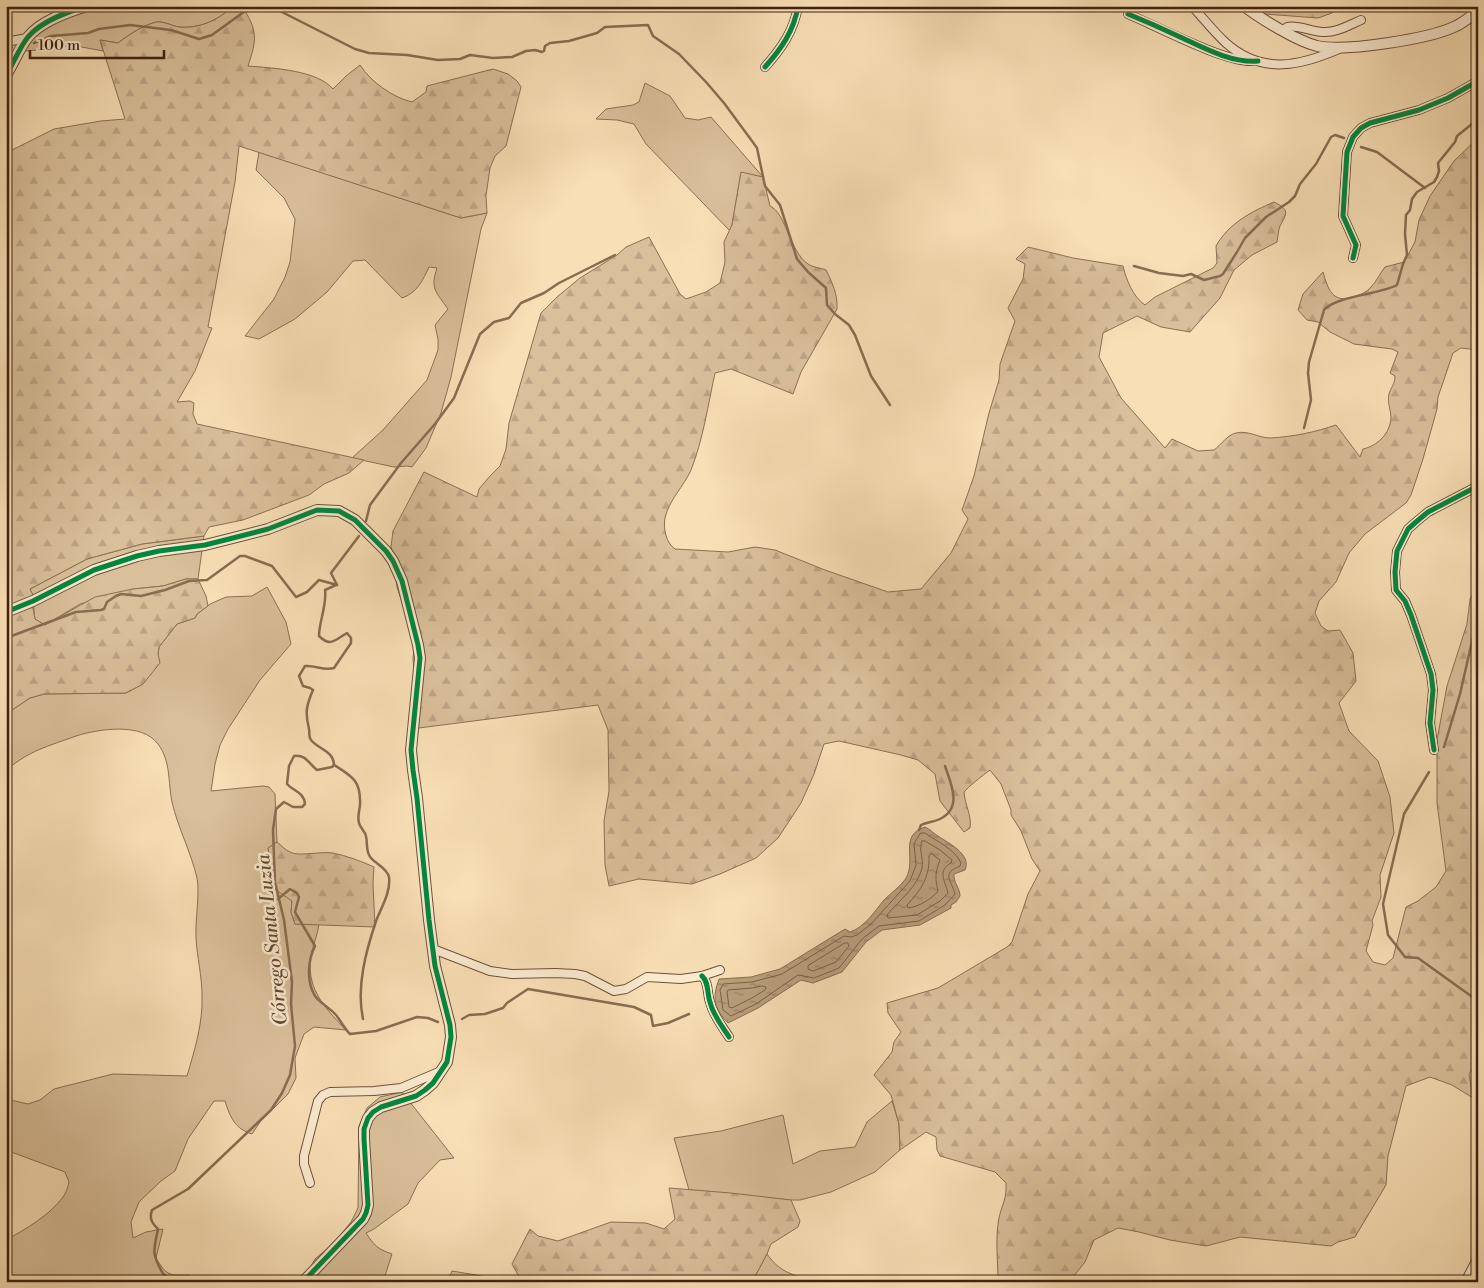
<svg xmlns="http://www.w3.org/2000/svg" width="1484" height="1288" viewBox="0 0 1484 1288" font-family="'Libre Bodoni',serif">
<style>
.grass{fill:#d9bf9a;stroke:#8c7054}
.forest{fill:url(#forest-firs);stroke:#8c7054}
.water{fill:url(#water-ripples);stroke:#886d51}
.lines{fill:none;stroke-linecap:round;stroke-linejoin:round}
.shore{stroke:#7c6046;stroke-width:1}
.stream{stroke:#886d51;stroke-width:2.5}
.minor-casing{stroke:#6d5139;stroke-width:10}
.tertiary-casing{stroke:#6d5139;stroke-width:12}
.minor{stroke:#fbead0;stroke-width:8}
.tertiary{stroke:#fbead0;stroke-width:10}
.cycleway-casing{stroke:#fbead0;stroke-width:8}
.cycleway{stroke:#00873e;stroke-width:5}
.labels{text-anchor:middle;stroke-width:5;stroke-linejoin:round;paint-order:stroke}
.water-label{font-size:19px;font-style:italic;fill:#634830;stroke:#fbead0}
</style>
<defs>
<pattern id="forest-firs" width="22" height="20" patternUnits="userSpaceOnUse" patternTransform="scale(1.25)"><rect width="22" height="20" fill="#d9bf9a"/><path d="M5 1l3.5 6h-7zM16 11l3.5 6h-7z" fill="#bba484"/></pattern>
<pattern id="water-ripples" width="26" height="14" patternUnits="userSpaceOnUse" patternTransform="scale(1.25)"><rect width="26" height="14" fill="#b99f7d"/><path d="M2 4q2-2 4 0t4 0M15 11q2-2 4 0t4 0" fill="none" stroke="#988165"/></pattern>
</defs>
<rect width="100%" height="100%" fill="#f9dfb6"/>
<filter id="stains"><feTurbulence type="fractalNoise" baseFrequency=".004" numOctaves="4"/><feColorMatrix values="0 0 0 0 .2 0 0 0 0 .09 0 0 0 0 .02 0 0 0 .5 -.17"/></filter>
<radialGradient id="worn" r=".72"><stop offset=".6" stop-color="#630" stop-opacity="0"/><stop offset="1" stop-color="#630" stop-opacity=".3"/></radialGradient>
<g class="grass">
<path d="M86,6H233C219,20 199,29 179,27C172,26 164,21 156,22C142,26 130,34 118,43L100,40L103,51L71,45L50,49L26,51L16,48L29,30Z"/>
<polygon points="645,83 670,96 685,118 698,120 711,117 763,177 741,173 732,225 730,231 646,144 634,124 617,120 596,119 606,109 633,105 639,102"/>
<path d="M259,152L461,218L487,213L481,229L451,377L441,413L426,448L412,467L407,466L394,467L352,458L383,430L427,380L438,350V339L435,325L448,309C436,292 430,289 437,268L429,267C423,280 417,293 402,298L365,260L353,261L327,292L295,319L259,339L245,336L274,299L285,277L290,262L295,219L284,198L256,170Z"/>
<path d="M204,536L198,579H186L163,586L133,589L80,604L45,625L35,619C33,608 35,599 30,589L87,559L142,544Z"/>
<path d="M267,587L286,622L291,644L260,680L228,729L220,745L215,764L211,791L263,786L269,787L275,794L277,842L268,849L292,901L291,912L295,924H319C318,934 314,942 312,951C304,986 323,1006 346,1030L314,1027L304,1034L295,1058L296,1078L288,1094L260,1122L252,1134C235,1129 230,1117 225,1101H214L188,1139L175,1171L161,1181L139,1202L131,1222L133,1238L146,1232L163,1229L156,1258C166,1275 169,1276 189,1275L191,1282H6V1240C26,1229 50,1215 63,1197C66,1193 68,1187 69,1182L65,1172L6,1150V1099L28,1104L40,1100L54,1089L113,1074L187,1076C195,1049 203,1023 202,995C202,976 197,957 196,938C195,921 200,893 197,878C191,852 178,828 172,802C168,783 171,761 158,744C142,722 98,729 76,736C49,746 27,751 6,771V714L30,698L44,694L126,693L143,684L158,654L159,647L177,624L195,618L197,614L210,604L226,597L252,596Z"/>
<path d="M402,1092L454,1158L440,1160L418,1183L408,1204L374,1229L366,1233C374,1245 377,1249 392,1254L383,1282H313L310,1268L315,1259L335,1242L351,1222L358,1208L359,1126L367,1108L380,1097Z"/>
<polygon points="892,1101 899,1124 900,1150 875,1172 831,1192 800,1200 791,1200 689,1190 674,1138 721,1131 783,1115 793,1164 820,1151 855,1147 867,1122"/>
<path d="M767,1254C780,1273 794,1275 815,1282H752Z"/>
<polygon points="452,1271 500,1279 520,1277 522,1282 447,1282"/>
</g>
<g class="forest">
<path d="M233,6H242C258,31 257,39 248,66C272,68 317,70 333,89L346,76L360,65C371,82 392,97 412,102L426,92L427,86L493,69L508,74L517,81L521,87L506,146L495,156L490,168L486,196L487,213L461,218L239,146L235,182L208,327L212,328L195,371L177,402L190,401L194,403L193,414L197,424L364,460L349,473L324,484L309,495L243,520L209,527L204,536L142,544L87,559L30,589L34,597L33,608L35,619L45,625L95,597L133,589L163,586L186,579H198L206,596L208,606L197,614L195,618L177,624L159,647L158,654L160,663L143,684L126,693L44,694L30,698L6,714V153L54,129L101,121L125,119L100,40L118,43C130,34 142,26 156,22C164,21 172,26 179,27C199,29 219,20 233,6Z"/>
<polygon points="1254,6 1336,6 1332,13 1318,18 1264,14"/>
<path d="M1478,138V350L1461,348L1453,353L1438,397L1437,409L1423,459L1411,495L1406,503L1365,534L1349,553L1336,582L1319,601L1315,613L1321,626L1328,631L1340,630L1353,653L1356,681L1339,703L1349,731L1378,761L1390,797L1394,833L1380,875L1381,897L1372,921L1373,925L1366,951L1373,962L1385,965L1393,958L1406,907L1418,901L1436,887L1446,871L1437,803V740L1447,686L1467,624L1470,599L1478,583V1065L1474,1066L1469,1074L1473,1098L1452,1085L1430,1077L1406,1086L1388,1156L1386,1185L1355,1237L1338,1242L1331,1246L1240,1237L1206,1246L1170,1240L1139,1232L1118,1228L1094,1240L1085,1262L1069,1282H998C998,1261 995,1238 999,1218C1002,1204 1007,1199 1006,1183L995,1172L940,1156L937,1150L936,1137L926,1132L900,1150L899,1124L891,1095L874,1075L892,1052L894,1042L901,1032L888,1013L887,1003L938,988L1007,947L1012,942L1028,894L1040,871L1032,859L1021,831L1011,815V810L1001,784L990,770C983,775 968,787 964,792C965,806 972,815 970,828L964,832L940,801L935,774L918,760L901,755L839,741L824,744L814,774L801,803L778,838L756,858L720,874L692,884L639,879L609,886L605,865L604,821L609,791L608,730L598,705L411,729L415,684L413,658L415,642L397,587L391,547L393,531L424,472L477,497L479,489L490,476L500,466L506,449L509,423L541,313L557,297L580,278L617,255L626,247L649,237L680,294L686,299L706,292L720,283L725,262L724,242L732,225L741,172L763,177L770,206C786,213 790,252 808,264C812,267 821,268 826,270C832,282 838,295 837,309L801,372L793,394L731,369L715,373C708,405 703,440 691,470C684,486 669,500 665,518C663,528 666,543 675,549L728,552L755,547L775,550L825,570L888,592L921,589L951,553L968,519L962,510L974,476L989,413L999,380L1000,364L1015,321L1008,308L1023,279L1025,264L1016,259L1028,247L1073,258L1123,266C1126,279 1133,297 1145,305L1155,297L1213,268L1217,263L1216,246C1229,223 1251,212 1274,202C1290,210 1287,213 1280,226C1278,231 1278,237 1277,242L1252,255L1234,270L1220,298L1190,332L1161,327L1137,316L1103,333L1099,357L1121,398L1165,448L1172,439L1198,451L1214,450C1221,445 1227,435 1236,433C1248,430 1259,438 1270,438C1292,437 1316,432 1336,425L1360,457L1363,449C1377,446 1390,434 1391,418C1391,410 1387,403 1389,394C1391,387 1395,384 1395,376L1390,373L1398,352L1392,349L1354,344L1330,332L1318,322L1307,320L1298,310L1303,294L1323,272C1328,289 1332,304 1354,297C1360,295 1367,292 1371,287C1377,281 1380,273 1385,267L1404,262L1415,242L1419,220L1430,196L1454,161Z"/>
<path d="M277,842C281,845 285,850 290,852C298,857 321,851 333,853C347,856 361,861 374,867L373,883L375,927L295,924L291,912L292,901L276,890L268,848Z"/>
<polygon points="669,1188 731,1193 791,1200 800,1221 798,1227 771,1244 767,1254 752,1282 522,1282 512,1264 530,1229 538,1236 558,1241 611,1222 646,1223 664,1229 675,1219"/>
</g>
<path class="water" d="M925,827C930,829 933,833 938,836C948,843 972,854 965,870L954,874C953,882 960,888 960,896L956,902L951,905V908L920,925L882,930L866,942L842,972L813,983L801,980L758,1008L728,1023C714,1009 712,998 719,979L751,977L780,969L845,929L850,932C865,927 874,912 884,900C891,893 901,886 906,878C917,859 898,836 925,827Z"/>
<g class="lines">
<g class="shore">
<path d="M921,833H925C937,842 954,848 961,863L960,866C941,874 951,879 955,894L945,905L919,921L879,926L862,939L839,968L814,978L798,975L756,1004L731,1016L723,1010L720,990L723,984L752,982L782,974L844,936L851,937L857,935L871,924L910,881L916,865L914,844Z"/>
<path d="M922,841H925L940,850L952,860L951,863C937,871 945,881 948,893L940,901L917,915L888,918L887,915C900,899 917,888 922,868C924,859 918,850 922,841Z"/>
<path d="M932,854L940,860C935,872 935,879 938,891C932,899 918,907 908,908L907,905C921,890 930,877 929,856Z"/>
<polygon points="845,943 848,943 849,946 836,962 813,971 808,969 808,966"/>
<polygon points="763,986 766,987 765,990 752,998 732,1008 729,1007 727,992 728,990 752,988"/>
</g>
<g class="stream">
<polyline points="270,6 355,49 369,53 407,55 438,60 460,59 470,55 493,58 512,57 526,51 535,50 542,52 544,51 545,46 550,43 569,41 597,33 605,27 648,25 653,36 679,54 706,82 724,103 752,141 757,148 765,186 780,205 797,259 808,272 826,288 827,305 835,314 849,325 855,335 871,376 890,405"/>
<polyline points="34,43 51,36 88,33 99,29 130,25 171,30 199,39 212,35 252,6"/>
<polyline points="6,50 12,47"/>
<polyline points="1361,147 1377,152 1425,188"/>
<polyline points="1134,266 1159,273 1183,276 1191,274 1204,280 1220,276 1223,274 1237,252 1245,238 1266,217 1289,202 1295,196 1300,184 1316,164 1331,137 1335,135 1344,138"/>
<path d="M1304,428L1311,400L1308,373L1309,362L1324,310C1336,296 1381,294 1397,285L1403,264L1407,255L1405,234L1406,215L1410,210L1412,199L1417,192L1434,182L1437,177L1439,171L1438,163L1455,142L1457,136L1478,119"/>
<polyline points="366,521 370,505 401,463 435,424 454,398 480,334 494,322 509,318 521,303 544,293 559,283 615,255"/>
<polyline points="1478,536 1475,540 1478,543"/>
<polyline points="337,585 331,573 359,536"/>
<polyline points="6,638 76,612 101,610 104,609 107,602 116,596 121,594 141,596 165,590 189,581 207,580 240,556 245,556 272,566 296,597 307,592 319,580 337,585"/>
<polyline points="1444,747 1460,694 1478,615"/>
<path d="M334,765C334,751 318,749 311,740C308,736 310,733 309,729C305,713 306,706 313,690L310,688L303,686L299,676L305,666C316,665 323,671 334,668L351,643V638L347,633C336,639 331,648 319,636C319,621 327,606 325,590L336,585"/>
<path d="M334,765C352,776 361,781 360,804C360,810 357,816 359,823C360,828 365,831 366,836C368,844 365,851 371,858C376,864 387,868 389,877C391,892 381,908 376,921C366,951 356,987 363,1019"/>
<polyline points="1429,772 1404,814 1383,904 1388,935 1405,957 1418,958 1478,1001"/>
<path d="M919,830L921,825C927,822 934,822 940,819C963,808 951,784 945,766"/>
<path d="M278,899L290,889L297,893L299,897L295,912L315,946C308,960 306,981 315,996C320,1003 330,1008 336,1015C341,1021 344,1028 350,1034L376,1031L417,1017L428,1018L438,1022"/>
<polyline points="462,1019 469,1015 485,1014 503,1008 507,1003 528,989 634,1007 651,1015 653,1026 668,1023 689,1014"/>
<path d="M168,1282C167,1276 164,1276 162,1272C151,1252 154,1250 158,1229C152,1223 149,1219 152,1210L188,1189L271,1110L282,1093L290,1075L295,1046L291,1004L292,982L284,920L275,882L273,830L276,809L284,802L293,807H302L305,804C304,792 293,791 287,784L289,766L294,756C306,754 309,764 317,770L332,767L334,765"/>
</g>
<g class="minor-casing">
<g id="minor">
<path d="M1192,6C1203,18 1214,32 1226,43C1262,75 1300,66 1339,49"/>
<path d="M1128,14C1156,26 1226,63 1253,61"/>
<path d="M1284,31L1287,27C1298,24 1311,32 1323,32C1336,33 1349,25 1361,20"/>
<polyline points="6,42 27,38"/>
<path d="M765,67C781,49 794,31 798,6"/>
<polyline points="1353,258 1356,245 1343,216 1347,152 1353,137 1361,128 1370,123 1419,110 1448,98 1478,81"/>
<polyline points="1434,750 1430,723 1433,690 1431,674 1411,615 1405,601 1396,590 1395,572 1397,551 1408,529 1416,522 1428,512 1478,486"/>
<polyline points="433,949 490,971 512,974 555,973 575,974 585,976 614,991 626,989 647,977 681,979 702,976 720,970"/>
<path d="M702,976C709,982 707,994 710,1002C713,1015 722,1026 729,1037"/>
<polyline points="310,1183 304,1164 304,1156 318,1101 323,1095 330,1092 374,1091 401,1088 441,1071"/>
<polyline points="1465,1282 1478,1257"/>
</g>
</g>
<g class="tertiary-casing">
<g id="tertiary">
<path d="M1244,6C1261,19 1297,41 1317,46C1345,52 1430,39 1456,26C1463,23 1471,16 1478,11"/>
<path d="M6,75C14,63 19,48 28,37C41,21 67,12 87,6"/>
<polyline points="6,612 33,601 94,570 137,556 159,551 205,545 229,539 268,529 317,510 339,511 355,520 386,551 393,561 402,581 418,645 420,658 411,750 413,770 417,798 429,920 435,966 450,1025 451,1037 447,1062 433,1083 425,1090 416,1096 381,1107 373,1112 368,1118 364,1129 364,1139 368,1205 366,1213 363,1219 303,1282"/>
</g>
</g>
<use href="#minor" class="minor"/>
<use href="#tertiary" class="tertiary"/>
<g class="cycleway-casing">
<g id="cycleway">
<path d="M1128,14C1145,21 1161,28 1178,36C1202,47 1230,63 1258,61"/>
<path d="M765,67C781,49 794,31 798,6"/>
<path d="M6,75C14,63 19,48 28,37C41,21 67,12 87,6"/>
<polyline points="1353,258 1356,245 1343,216 1347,152 1353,137 1361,128 1370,123 1419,110 1448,98 1478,81"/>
<polyline points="6,612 33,601 94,570 137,556 159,551 205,545 229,539 268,529 317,510 339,511 355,520 386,551 393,561 402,581 418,645 420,658 411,750 413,770 417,798 429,920 435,966 450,1025 451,1037 447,1062 433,1083 425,1090 416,1096 381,1107 373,1112 368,1118 364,1129 364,1139 368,1205 366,1213 363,1219 303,1282"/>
<polyline points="1434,750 1430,723 1433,690 1431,674 1411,615 1405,601 1396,590 1395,572 1397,551 1408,529 1416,522 1428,512 1478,486"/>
<path d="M702,976C709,982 707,994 710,1002C713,1015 722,1026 729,1037"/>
</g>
</g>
<use href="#cycleway" class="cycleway"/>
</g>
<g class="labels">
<g class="water-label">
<text transform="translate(271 940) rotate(-96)" y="7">Córrego Santa Luzia</text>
</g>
</g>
<rect width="1484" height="1288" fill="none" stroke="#f9dfb6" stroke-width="25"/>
<rect x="8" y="8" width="1469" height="1273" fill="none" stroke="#3e220f" stroke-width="2.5"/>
<rect x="12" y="12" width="1459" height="1263" fill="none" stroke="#3e220f"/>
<path d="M30 50v8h134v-8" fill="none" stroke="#3e220f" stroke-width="2.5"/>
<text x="38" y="50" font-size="15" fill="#3e220f" stroke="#fbead0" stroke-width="4" paint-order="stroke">100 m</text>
<rect width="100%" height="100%" filter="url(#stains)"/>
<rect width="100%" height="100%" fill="url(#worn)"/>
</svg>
